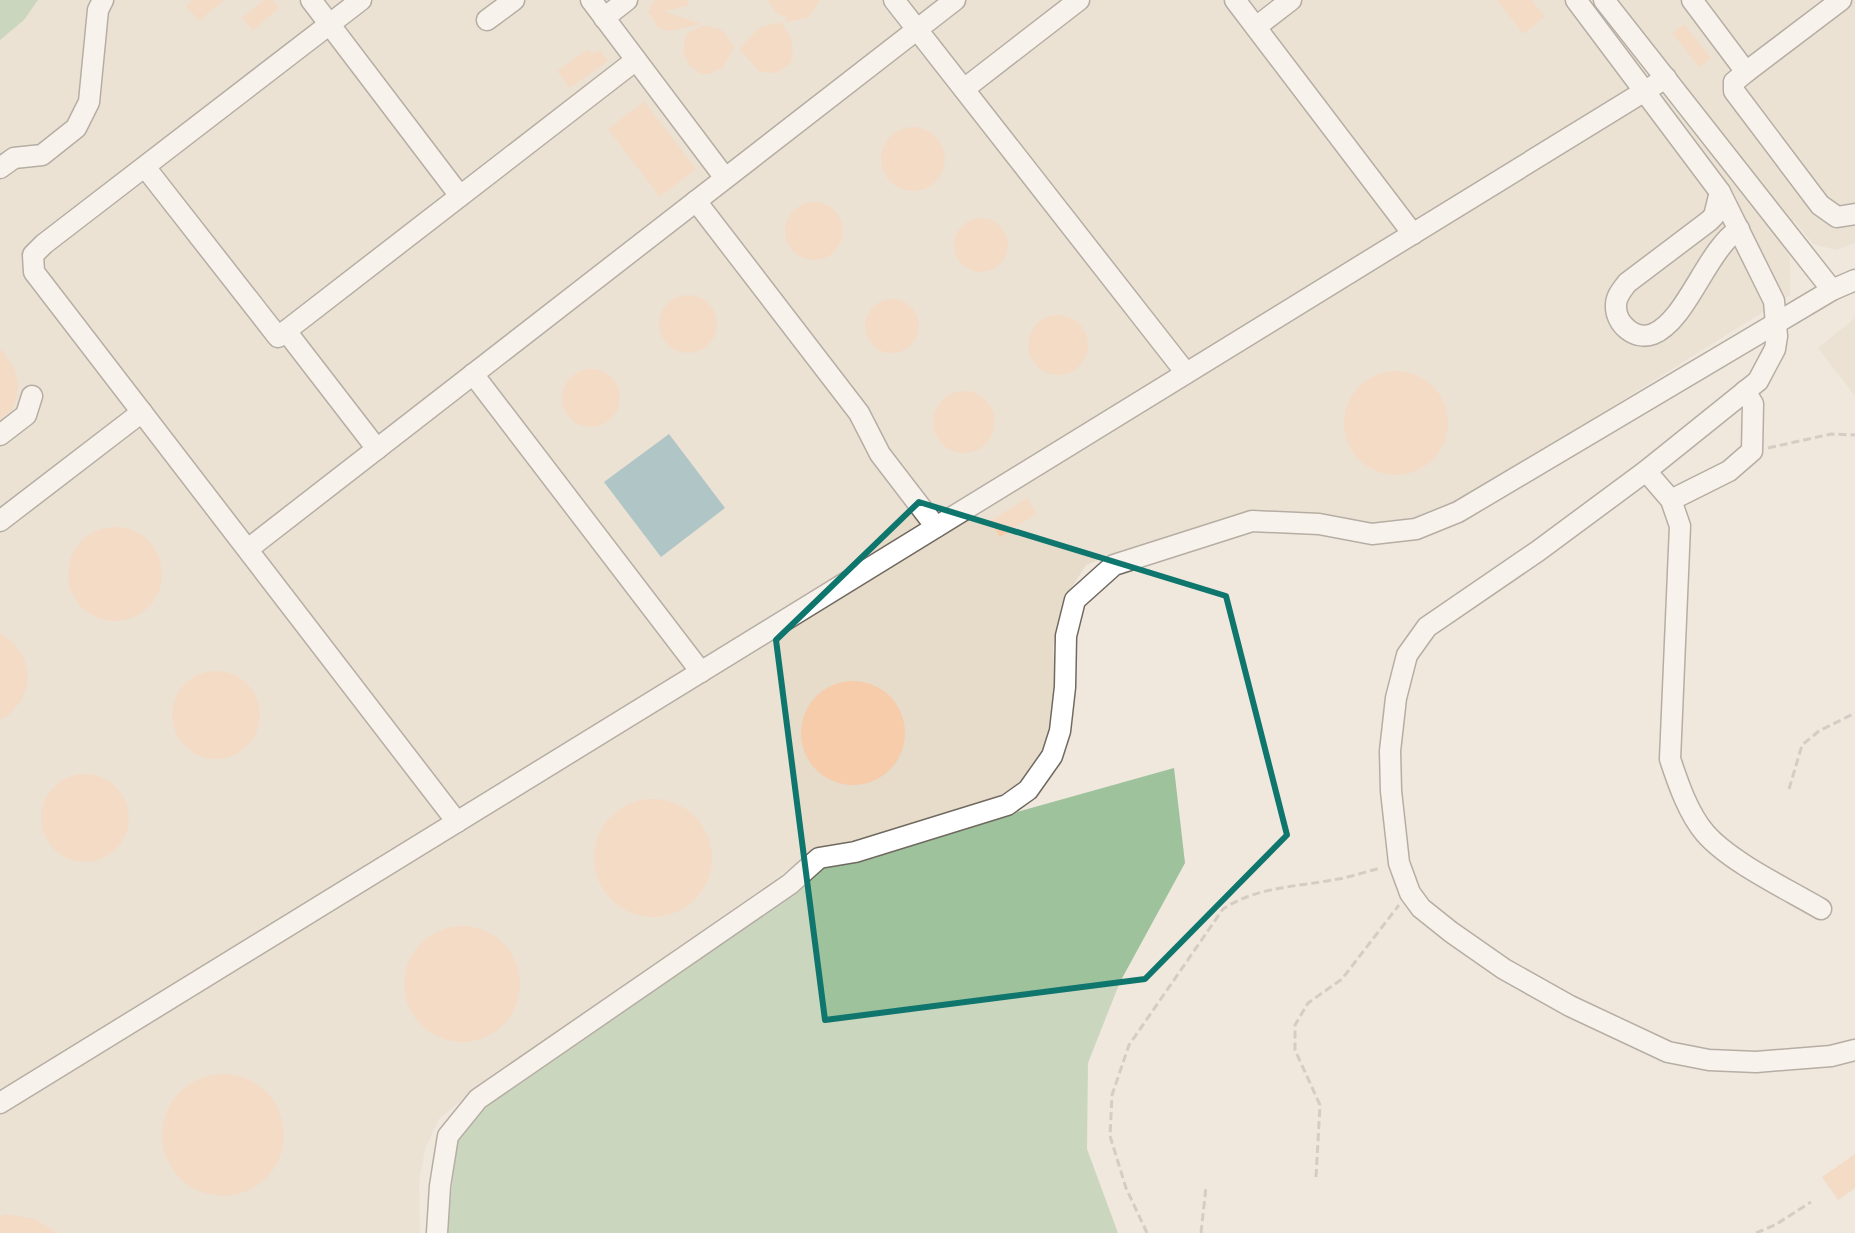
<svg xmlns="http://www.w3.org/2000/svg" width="1855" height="1233" viewBox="0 0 1855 1233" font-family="'Exo 2',sans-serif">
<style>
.built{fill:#e7dbca}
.forest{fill:#9ec29c}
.water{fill:#619bac}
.building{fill:#f6ccab}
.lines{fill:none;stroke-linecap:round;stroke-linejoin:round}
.minor-casing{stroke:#6f695f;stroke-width:23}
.path{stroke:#b3ada4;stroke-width:3;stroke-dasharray:8 4;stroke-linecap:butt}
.minor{stroke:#fff;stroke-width:20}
.marked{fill:none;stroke:#0f766e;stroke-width:6;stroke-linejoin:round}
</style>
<rect width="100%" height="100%" fill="#f0e8dd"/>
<g class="built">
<polygon points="0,0 1855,0 1855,243 1836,250 1813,244 1794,221 1775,235 1790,257 1790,295 1479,490 1420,518 1395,525 1346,525 1260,513 1142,550 1116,553 1086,565 1065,598 1053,645 1056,707 1047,744 1030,774 1004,793 976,805 807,857 484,1082 439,1119 425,1149 419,1181 420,1233 0,1233"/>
<polygon points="1855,318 1855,396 1818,348"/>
</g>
<g class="forest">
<polygon points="0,0 38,0 24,20 0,40"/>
<polygon points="1174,768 1185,863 1120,982 1088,1063 1087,1149 1118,1233 446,1233 458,1137 487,1106 825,866"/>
</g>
<polygon class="water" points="669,434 725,508 661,557 604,482"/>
<g class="building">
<polygon points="193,0 224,0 199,21 186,6"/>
<polygon points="264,0 273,0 279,8 253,31 242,18"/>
<polygon points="654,0 688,0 689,6 663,11 702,24 669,31 658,28 650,14 647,14"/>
<polygon points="767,0 820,0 808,18 786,22 786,16 778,15"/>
<polygon points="1497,0 1532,0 1545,17 1523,34"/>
<polygon points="781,22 792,40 793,56 790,64 776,73 760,72 739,49 760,27"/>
<polygon points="1684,24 1711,58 1699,67 1672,33"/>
<polygon points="702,26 718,28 725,33 734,47 723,68 709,74 701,74 689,65 683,51 686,34"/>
<polygon points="588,49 591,53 601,50 608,61 570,88 557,71"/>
<polygon points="644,101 696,169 660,197 608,129"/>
<circle cx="913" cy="159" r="32"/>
<circle cx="814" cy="231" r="29"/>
<circle cx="981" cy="245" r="27"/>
<circle cx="688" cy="324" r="29"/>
<circle cx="892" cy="326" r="27"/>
<circle cx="1058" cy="345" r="30"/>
<polygon points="0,348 14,368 18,382 17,397 12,410 0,419"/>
<circle cx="591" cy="398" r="29"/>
<circle cx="1396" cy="423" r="52"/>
<circle cx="964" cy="422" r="31"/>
<polygon points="1027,498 1037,514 1000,537 990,521"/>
<circle cx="115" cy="574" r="47"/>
<polygon points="0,633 15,644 24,658 28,672 27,687 21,701 11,713 0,720"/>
<circle cx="216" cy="715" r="44"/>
<circle cx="853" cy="733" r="52"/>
<circle cx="85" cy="818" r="44"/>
<circle cx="653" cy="858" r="59"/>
<circle cx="462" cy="984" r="58"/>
<circle cx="223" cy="1135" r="61"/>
<polygon points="1855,1154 1855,1188 1838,1200 1822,1177"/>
<polygon points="6,1214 35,1219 58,1233 0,1233 0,1216"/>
</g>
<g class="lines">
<g class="minor-casing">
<g id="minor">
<polyline points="311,0 460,196"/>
<polyline points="361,0 44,244 33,255 34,272 457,822"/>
<polyline points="591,0 725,178"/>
<polyline points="894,0 1186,373"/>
<polyline points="1235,0 1413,234"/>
<polyline points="1576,0 1720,192 1774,301 1777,336 1775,349 1758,381 1646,471 1538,551 1427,627 1407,655 1396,698 1390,751 1391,791 1399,863 1410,893 1421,908 1451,932 1504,969 1570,1006 1668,1052 1709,1060 1756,1062 1831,1056 1855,1050"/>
<polyline points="1604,0 1832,290"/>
<polyline points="1692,0 1746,72 1841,0"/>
<polyline points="604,18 627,0"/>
<polyline points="487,20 514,0"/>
<polyline points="1256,27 1291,0"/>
<polyline points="1746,72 1734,82 1734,91 1820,205 1837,217 1855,214"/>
<polyline points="964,89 1079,0"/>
<polyline points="145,167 278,337 636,60"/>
<polyline points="0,168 14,158 42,155 76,128 89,102 98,10 103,0"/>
<path d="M1720,192L1714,216L1709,221L1627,283C1622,290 1616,296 1616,305C1615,324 1635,341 1653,334C1687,320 1706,251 1739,229"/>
<polyline points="696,201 859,413 880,454 936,527"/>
<polyline points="286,331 377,449"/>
<polyline points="473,374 701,672"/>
<polyline points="0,435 26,415 32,396"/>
<path d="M1646,471L1671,500L1680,526L1670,759C1678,783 1688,813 1705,833C1730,862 1787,889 1821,909"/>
<polyline points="1671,500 1729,471 1752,451 1753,404 1745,391"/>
<polyline points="0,521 142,412"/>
<polyline points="248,549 955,0"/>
<polyline points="0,1103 1666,78"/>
<polyline points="437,1233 440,1186 448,1136 478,1099 790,884 819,858 855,852 1007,805 1028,790 1052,756 1060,731 1065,687 1066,636 1075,600 1114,565 1252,521 1319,524 1372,534 1416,529 1458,512 1832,290 1855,280"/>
</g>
</g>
<g class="path">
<polyline points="1768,448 1831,434 1855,435"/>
<polyline points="1789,789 1802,745 1819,731 1855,713"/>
<polyline points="1316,1177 1320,1105 1295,1050 1295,1025 1308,1003 1342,979 1399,905"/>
<path d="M1147,1233L1126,1188L1110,1136L1112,1095L1129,1045L1223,909C1258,886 1298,887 1338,879C1352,877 1367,871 1381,868"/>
<polyline points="1201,1233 1206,1187"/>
<polyline points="1756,1233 1775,1225 1811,1202"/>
</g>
<use href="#minor" class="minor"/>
</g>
<path d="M0 0H1855V1233H0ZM919,502L1226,596L1287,835L1145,979L825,1020L776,640Z" fill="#f0e8dd" fill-opacity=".55" fill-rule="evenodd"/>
<path class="marked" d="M919,502L1226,596L1287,835L1145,979L825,1020L776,640Z"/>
</svg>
